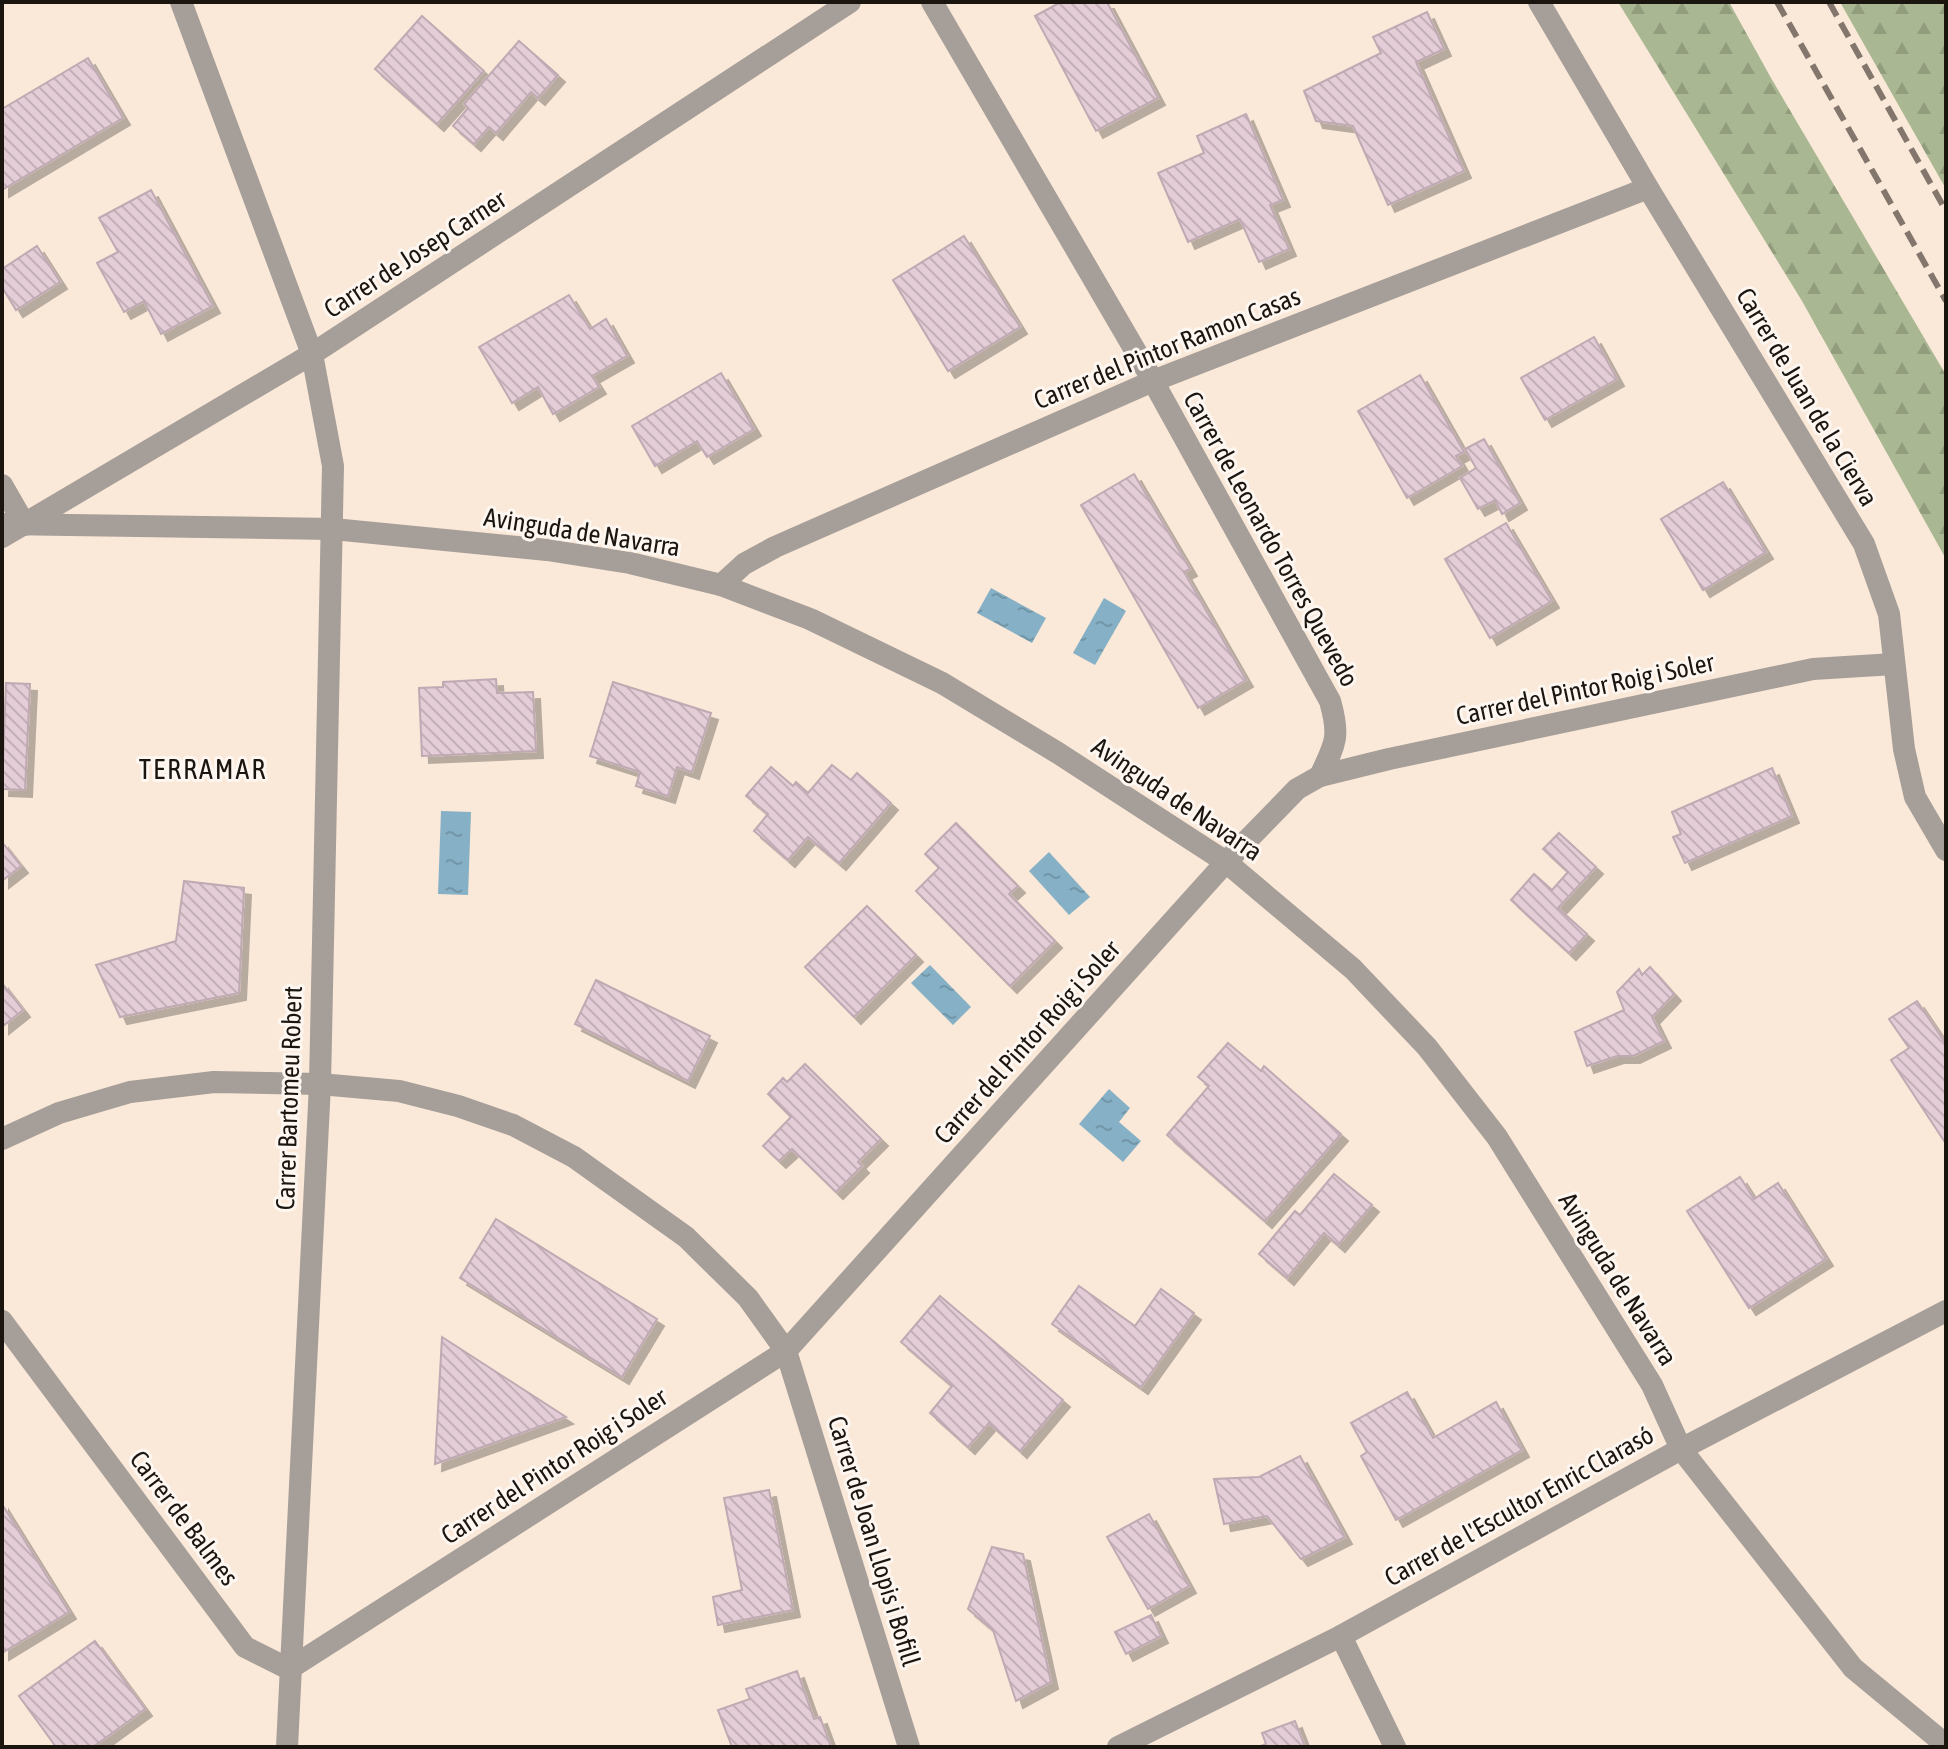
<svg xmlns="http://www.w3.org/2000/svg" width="1948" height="1749" viewBox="0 0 1948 1749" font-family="'Asap Condensed',sans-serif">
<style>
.forest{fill:url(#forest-firs)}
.water{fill:url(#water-ripples)}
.building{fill:url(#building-back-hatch);stroke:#bfa9b2;stroke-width:2;filter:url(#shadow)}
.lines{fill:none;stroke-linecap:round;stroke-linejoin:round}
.minor{stroke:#a69e98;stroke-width:22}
.tertiary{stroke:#a69e98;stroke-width:22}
.rail{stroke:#83776d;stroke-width:6;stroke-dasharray:16 8;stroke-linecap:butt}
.labels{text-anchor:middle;stroke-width:6;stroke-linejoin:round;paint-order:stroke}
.street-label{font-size:26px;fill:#1b1510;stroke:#fef7f1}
.neighbourhood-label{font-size:28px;letter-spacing:2px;fill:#1b1510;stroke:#fef7f1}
</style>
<defs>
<pattern id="forest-firs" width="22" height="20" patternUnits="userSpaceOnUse" patternTransform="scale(2)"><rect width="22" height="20" fill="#a9b892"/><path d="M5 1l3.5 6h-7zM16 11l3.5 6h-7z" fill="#919d7d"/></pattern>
<pattern id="water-ripples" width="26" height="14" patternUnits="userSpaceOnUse" patternTransform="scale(2)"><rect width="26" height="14" fill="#85b0c5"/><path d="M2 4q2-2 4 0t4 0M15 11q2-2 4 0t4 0" fill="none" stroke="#7296a8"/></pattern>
<pattern id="building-back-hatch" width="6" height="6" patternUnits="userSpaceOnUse" patternTransform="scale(2)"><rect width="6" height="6" fill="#e4cdd7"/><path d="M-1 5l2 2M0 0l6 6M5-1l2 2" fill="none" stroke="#c3afb8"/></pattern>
<filter id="shadow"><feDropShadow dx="7" dy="7" stdDeviation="0" flood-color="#0004"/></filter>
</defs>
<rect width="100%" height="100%" fill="#fae8d8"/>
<g class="forest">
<polygon points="1618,2 1729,2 1771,78 1946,375 1946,559 1802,301"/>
<polygon points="1840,2 1946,2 1946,189"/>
</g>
<g class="water">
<polygon points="991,588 1046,618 1032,643 977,613"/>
<polygon points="1104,598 1126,611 1095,665 1073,653"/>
<polygon points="441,811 471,812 468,895 438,894"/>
<polygon points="1049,852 1090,897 1069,915 1029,871"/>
<polygon points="930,965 971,1007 953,1025 911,983"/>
<polygon points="1109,1089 1130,1108 1119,1122 1141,1141 1123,1162 1079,1124"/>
</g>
<g class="building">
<polygon points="1061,2 1107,2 1158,98 1096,131 1035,16"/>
<polygon points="1427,12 1444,49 1416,62 1464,171 1388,205 1353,126 1316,121 1304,91 1381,53 1373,37"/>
<polygon points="422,16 484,71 437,124 375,69"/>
<polygon points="519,41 558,75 538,98 531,92 496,133 489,127 474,144 453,126 468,108 464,104"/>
<polygon points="88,58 123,118 2,190 2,109"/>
<polygon points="1246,114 1283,200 1270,205 1289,249 1259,262 1240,219 1188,242 1158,173 1204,153 1197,136"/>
<polygon points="151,190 213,306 161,334 144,301 124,312 97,263 118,252 99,218"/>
<polygon points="964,236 1020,327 948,371 893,280"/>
<polygon points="37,246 60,282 16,310 2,287 2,269"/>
<polygon points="569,295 590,329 606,319 627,356 592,376 599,387 553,414 538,387 512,403 479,347"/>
<polygon points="1594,337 1617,379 1545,420 1521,378"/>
<polygon points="721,373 754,429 707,457 697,441 655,466 632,426"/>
<polygon points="1420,375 1464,452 1456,456 1462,466 1407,498 1358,411"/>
<polygon points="1484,439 1520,503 1502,514 1495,500 1478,509 1460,478 1476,468 1465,449"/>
<polygon points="1134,474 1190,569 1184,572 1246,680 1198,708 1081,505"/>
<polygon points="1723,482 1766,552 1703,590 1661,519"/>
<polygon points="1506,523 1552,601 1490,638 1445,559"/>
<polygon points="496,679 497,693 533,692 536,751 422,756 419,688 443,687 443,682"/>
<polygon points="613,682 711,713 692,772 677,767 668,796 636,786 640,772 590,756"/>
<polygon points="6,683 30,684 25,790 2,789"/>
<polygon points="832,765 851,780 857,773 891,803 839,863 808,837 788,860 754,831 768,814 746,796 771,767 793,786 796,782 808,793"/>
<polygon points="1772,768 1792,816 1685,863 1673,837 1681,834 1672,812"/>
<polygon points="956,823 1018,886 1009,894 1055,941 1010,986 916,891 939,868 925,854"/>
<polygon points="1559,833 1596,867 1558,908 1587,934 1569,953 1511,900 1534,874 1552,890 1568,872 1543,849"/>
<polygon points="2,842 21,866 2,881"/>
<polygon points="184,881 244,888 239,993 120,1017 96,965 176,941"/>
<polygon points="867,906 916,955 854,1017 805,967"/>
<polygon points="1650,967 1674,994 1652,1017 1664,1041 1633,1056 1617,1056 1587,1066 1575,1032 1624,1010 1617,992 1639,969 1642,975"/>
<polygon points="596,980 710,1036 688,1081 575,1024"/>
<polygon points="2,983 23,1010 2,1027"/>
<polygon points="1917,1001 1946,1044 1946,1144 1891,1060 1909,1048 1889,1019"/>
<polygon points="1228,1043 1261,1071 1264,1066 1341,1134 1265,1221 1167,1135 1209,1086 1198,1077"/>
<polygon points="805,1064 881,1139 858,1162 862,1166 836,1192 792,1149 779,1161 763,1146 791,1117 768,1094 783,1078 787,1082"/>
<polygon points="1334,1174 1372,1205 1338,1245 1324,1233 1287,1278 1259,1254 1295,1211 1300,1215"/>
<polygon points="1740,1177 1754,1199 1778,1183 1826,1259 1749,1308 1687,1211"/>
<polygon points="496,1219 657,1319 622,1377 460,1278"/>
<polygon points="1079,1286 1135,1326 1161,1289 1194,1313 1141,1387 1052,1324"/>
<polygon points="940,1296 1063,1400 1020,1451 989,1423 968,1447 930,1413 952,1386 901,1342"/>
<polygon points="442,1337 566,1417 435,1464"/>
<polygon points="1407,1392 1433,1438 1496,1402 1522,1450 1396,1520 1361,1456 1367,1452 1351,1423"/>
<polygon points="1300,1456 1345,1537 1301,1559 1267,1516 1224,1524 1214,1479 1259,1477"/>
<polygon points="769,1490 793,1610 718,1625 713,1597 742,1590 724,1498"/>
<polygon points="2,1504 69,1612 2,1653"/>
<polygon points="1149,1514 1189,1586 1148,1609 1107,1537"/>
<polygon points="992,1547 1023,1554 1051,1682 1016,1701 993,1630 968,1609"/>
<polygon points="1151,1615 1161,1636 1126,1654 1115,1632"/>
<polygon points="95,1641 145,1709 93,1747 56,1747 19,1696"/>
<polygon points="797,1671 814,1719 820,1717 831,1747 732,1747 718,1710 750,1699 746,1689"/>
<polygon points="1295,1721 1305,1747 1258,1747 1266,1744 1262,1733"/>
</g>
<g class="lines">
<g class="minor">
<polyline points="181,2 312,354 333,466 320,1084 287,1747"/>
<path d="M932,2L1153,381L1330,701C1340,736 1336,743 1320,776"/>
<polyline points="1539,2 1648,188 1864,544 1889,614 1904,749 1915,797 1946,850"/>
<polyline points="2,485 25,525"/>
<polyline points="2,537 312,354 850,2"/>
<polyline points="721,585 744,564 775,547 1153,381 1648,188"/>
<polyline points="2,1139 59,1113 130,1092 214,1082 320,1084 399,1091 458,1106 513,1125 574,1157 686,1237 748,1298 786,1351 909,1747"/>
<polyline points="2,1321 245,1647 289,1669"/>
<polyline points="1341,1636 1395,1747"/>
<polyline points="289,1669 786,1351 1226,862 1297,789 1320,776 1389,759 1813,669 1894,664"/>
<polyline points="1118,1747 1341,1636 1681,1449 1946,1311"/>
</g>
<polyline class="tertiary" points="2,524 333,529 547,550 630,563 721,585 810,619 942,683 1058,753 1226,862 1353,969 1427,1047 1497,1137 1652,1385 1681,1449 1853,1668 1946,1745"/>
<g class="rail">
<polyline points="1777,2 1946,301"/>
<polyline points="1829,2 1946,211"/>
</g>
</g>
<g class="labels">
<g class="street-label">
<text transform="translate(415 254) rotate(-33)" y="9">Carrer de Josep Carner</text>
<text transform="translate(1167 348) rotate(-22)" y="9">Carrer del Pintor Ramon Casas</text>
<text transform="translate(1807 397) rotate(59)" y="9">Carrer de Juan de la Cierva</text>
<text transform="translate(582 532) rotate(9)" y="9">Avinguda de Navarra</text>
<text transform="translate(1271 539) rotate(61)" y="9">Carrer de Leonardo Torres Quevedo</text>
<text transform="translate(1585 689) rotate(-12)" y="9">Carrer del Pintor Roig i Soler</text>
<text transform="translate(1177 799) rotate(34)" y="9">Avinguda de Navarra</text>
<text transform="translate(1027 1042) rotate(-48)" y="9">Carrer del Pintor Roig i Soler</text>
<text transform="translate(289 1098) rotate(-88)" y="9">Carrer Bartomeu Robert</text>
<text transform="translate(1618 1279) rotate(58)" y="9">Avinguda de Navarra</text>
<text transform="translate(554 1466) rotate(-33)" y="9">Carrer del Pintor Roig i Soler</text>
<text transform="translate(1519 1506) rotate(-29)" y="9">Carrer de l'Escultor Enric Clarasó</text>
<text transform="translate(184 1518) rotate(53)" y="9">Carrer de Balmes</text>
<text transform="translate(874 1541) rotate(73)" y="9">Carrer de Joan Llopis i Bofill</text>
</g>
<g class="neighbourhood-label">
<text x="203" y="779">TERRAMAR</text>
</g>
</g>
<rect width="1948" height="1749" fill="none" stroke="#1b1510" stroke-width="8"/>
</svg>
